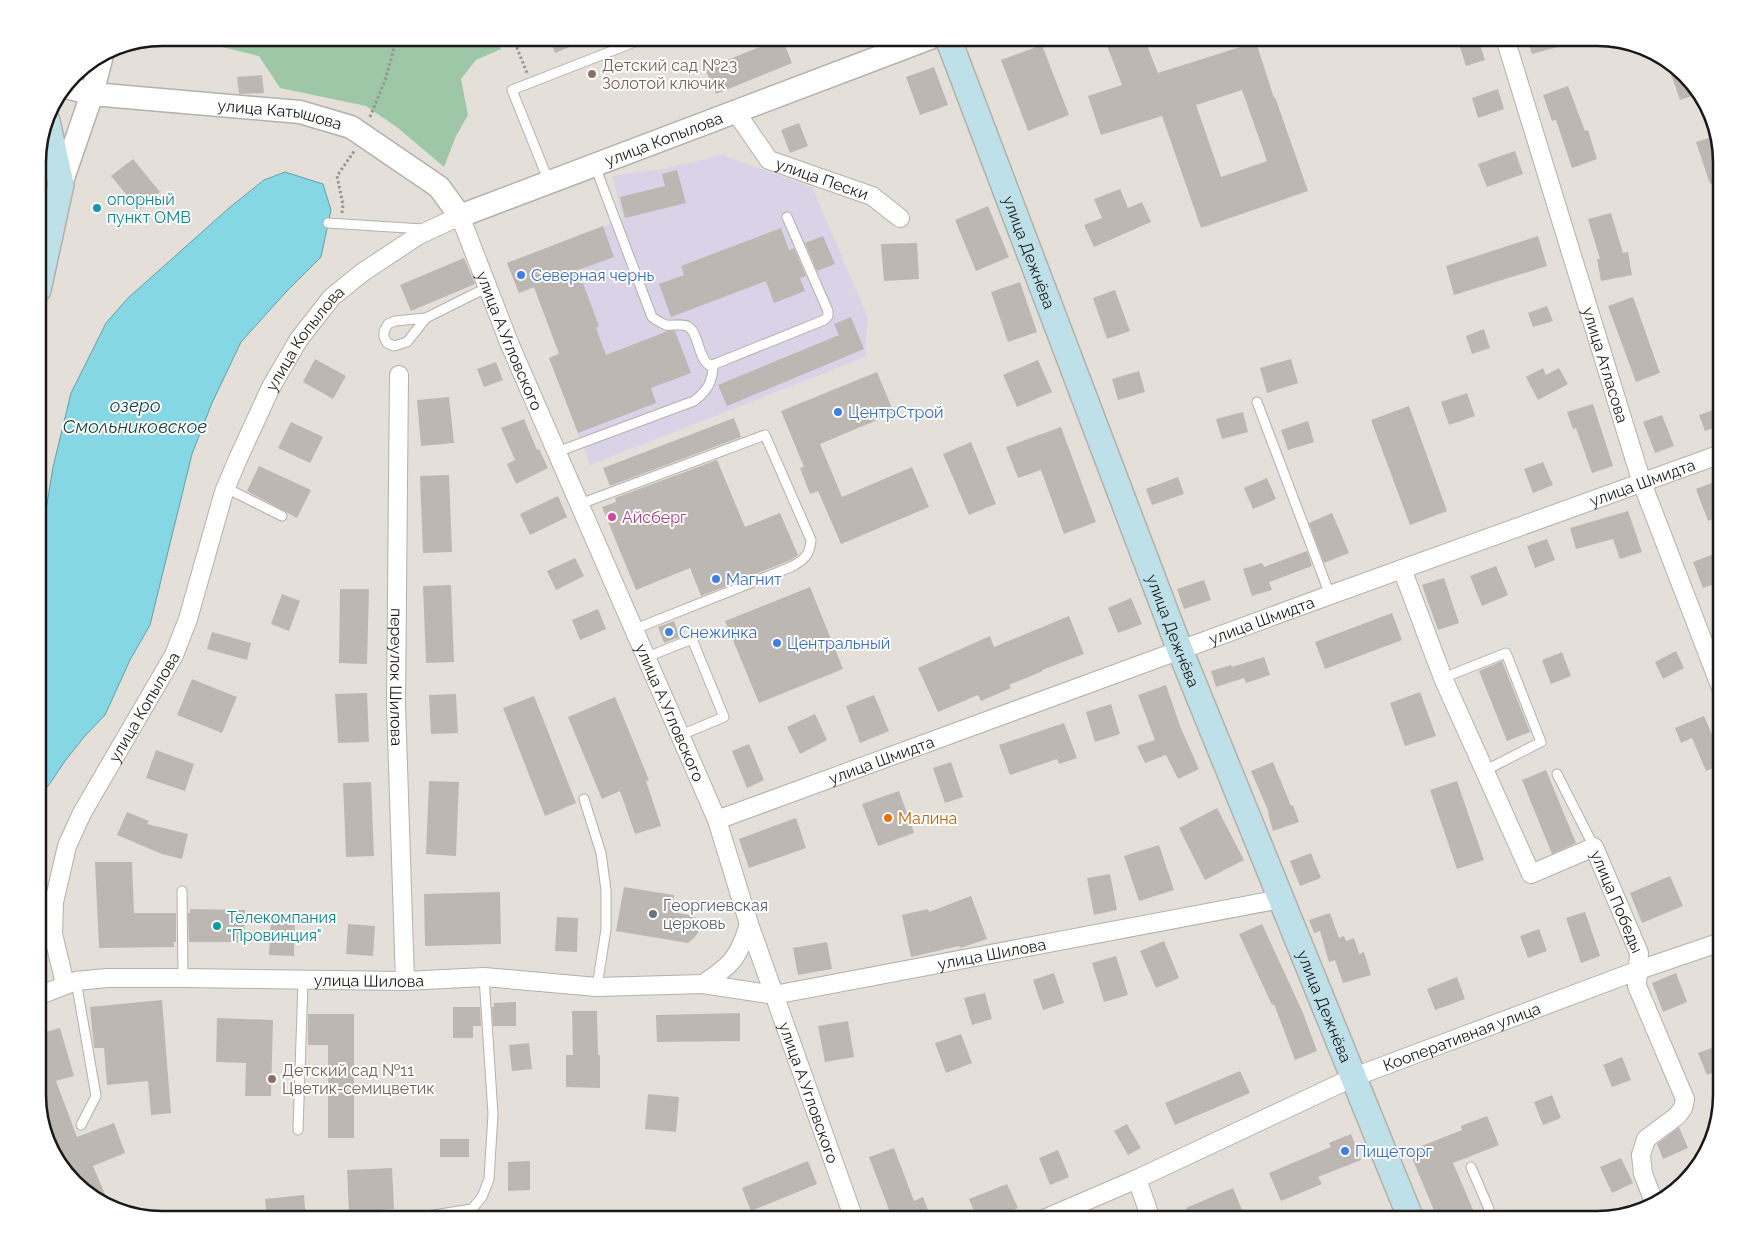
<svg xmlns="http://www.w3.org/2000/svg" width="1759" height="1257" viewBox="0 0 1759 1257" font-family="Raleway,sans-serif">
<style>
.commercial{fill:#dad2e7}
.green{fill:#9dc7a7}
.water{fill:#85d8e3;stroke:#659fa6}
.building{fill:#bcb7b2;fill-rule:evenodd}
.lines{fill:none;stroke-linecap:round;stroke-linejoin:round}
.service-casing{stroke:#b4b0aa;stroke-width:11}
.minor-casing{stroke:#b4b0aa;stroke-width:20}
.tertiary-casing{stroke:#b4b0aa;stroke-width:25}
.secondary-casing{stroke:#b4b0aa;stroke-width:28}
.path{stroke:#999691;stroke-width:3;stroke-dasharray:2.5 2.5;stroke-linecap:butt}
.service{stroke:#fff;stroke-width:9}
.minor{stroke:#fff;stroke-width:18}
.tertiary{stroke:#fff;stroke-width:22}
.secondary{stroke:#bee1e9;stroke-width:25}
.education-dot{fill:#8d6e63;stroke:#fff;stroke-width:2}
.culture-dot{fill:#0f9aa8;stroke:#fff;stroke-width:2}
.shop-dot{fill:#3f7fe0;stroke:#fff;stroke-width:2}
.hotel-dot{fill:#d1479c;stroke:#fff;stroke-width:2}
.food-dot{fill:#e8710a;stroke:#fff;stroke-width:2}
.worship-dot{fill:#6b7280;stroke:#fff;stroke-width:2}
.labels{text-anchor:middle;stroke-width:4;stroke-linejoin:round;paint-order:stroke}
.education-label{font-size:16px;fill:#785e54;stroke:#fff;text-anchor:start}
.street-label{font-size:16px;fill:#1a1917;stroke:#fff}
.culture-label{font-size:16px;fill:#0d838f;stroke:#fff;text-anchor:start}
.shop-label{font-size:16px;fill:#366cbe;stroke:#fff;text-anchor:start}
.hotel-label{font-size:16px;fill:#b23c85;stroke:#fff;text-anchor:start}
.food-label{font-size:16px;fill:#c56008;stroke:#fff;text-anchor:start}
.worship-label{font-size:16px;fill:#5b616d;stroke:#fff;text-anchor:start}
.water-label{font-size:18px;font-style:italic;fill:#113a3f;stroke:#fff}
.rim{fill:none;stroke:#1a1917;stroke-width:2.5}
</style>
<rect width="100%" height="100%" fill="#e4e0d9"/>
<polygon class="commercial" points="722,155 812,187 868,318 865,357 590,465 549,358 562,353 557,342 555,343 534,288 519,293 507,263 623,219 612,176 668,168"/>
<polygon class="green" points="185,38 498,38 501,49 476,60 461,79 468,115 456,136 444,167 398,128 366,106 280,88 259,56"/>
<polygon class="water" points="285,172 323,184 331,210 321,257 286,292 241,342 212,403 192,454 150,625 130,660 105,715 84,737 65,761 49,785 38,795 38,535 46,510 53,467 71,393 106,323 128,298 229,208 264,180"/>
<g class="building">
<polygon points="549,38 591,38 555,53"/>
<polygon points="782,38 792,63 716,94 705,69"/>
<path d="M1104,38H1144L1158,73L1256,42L1274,98L1275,97L1308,191L1201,228L1162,116L1101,135L1088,96L1122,85ZM1242,90L1267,161L1221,177L1196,105Z"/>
<polygon points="1457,38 1478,38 1485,60 1466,66"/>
<polygon points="1527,38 1576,38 1576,42 1532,54"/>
<polygon points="1042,45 1069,115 1028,131 1001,60"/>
<polygon points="1666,60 1672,63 1698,94 1680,100"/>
<polygon points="934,67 948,105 920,115 906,77"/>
<polygon points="262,75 264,93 239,94 237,77"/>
<polygon points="1568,86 1585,131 1588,130 1597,159 1572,168 1556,120 1552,121 1543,95"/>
<polygon points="1498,89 1504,109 1478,118 1472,98"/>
<polygon points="799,123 808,146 790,153 781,130"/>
<polygon points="1715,136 1722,162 1722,180 1710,184 1696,142"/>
<polygon points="1515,151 1523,174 1487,187 1478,164"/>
<polygon points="133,159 160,192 139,210 111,176"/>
<polygon points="677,170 686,203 625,218 620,197 665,186 662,174"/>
<polygon points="1120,189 1128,208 1142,202 1151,222 1094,247 1084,225 1102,218 1094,199"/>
<polygon points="988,206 1009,257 976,271 955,220"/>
<polygon points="1611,213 1623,253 1628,252 1632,275 1601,281 1597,259 1600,259 1588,219"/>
<polygon points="603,226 614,257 578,270 599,326 596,328 606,355 668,331 675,331 691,373 651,388 656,403 578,433 549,358 559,354 534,287 519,293 507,263"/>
<polygon points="781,228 789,250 794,248 806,276 800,278 805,291 774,303 766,281 671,317 659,284 684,275 681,266"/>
<polygon points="823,236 835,264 817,271 805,243"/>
<polygon points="1538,236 1547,266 1454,295 1446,266"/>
<polygon points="917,243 919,279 884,281 881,244"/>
<polygon points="464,258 475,284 411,311 400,285"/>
<polygon points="1020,282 1037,332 1008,342 991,292"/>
<polygon points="1115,290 1130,331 1107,339 1093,298"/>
<polygon points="1633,297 1660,373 1636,382 1608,306"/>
<polygon points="1547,306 1553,321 1533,327 1528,313"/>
<polygon points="851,317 864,349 727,406 718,385 839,335 834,324"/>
<polygon points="1484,329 1490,348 1472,354 1466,336"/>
<polygon points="315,359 346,376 333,399 303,382"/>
<polygon points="1291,359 1298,383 1267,393 1260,368"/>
<polygon points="1038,360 1052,392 1017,407 1003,375"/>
<polygon points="496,362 503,380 484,387 477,369"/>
<polygon points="1543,368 1546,375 1559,368 1568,384 1538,400 1526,377"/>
<polygon points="1139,371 1145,392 1118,400 1112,379"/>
<polygon points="877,372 894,413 820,444 842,497 912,467 929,507 841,544 818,491 810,494 800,468 804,467 781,411"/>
<polygon points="1467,393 1475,416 1449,425 1441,402"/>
<polygon points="449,397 454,443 421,446 417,400"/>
<polygon points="1593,404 1613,466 1592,473 1576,428 1573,429 1567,412"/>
<polygon points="1409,406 1447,511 1410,525 1371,420"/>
<polygon points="1722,407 1722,425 1705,431 1699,415"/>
<polygon points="1243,412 1248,432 1222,439 1216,419"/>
<polygon points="1662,415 1674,446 1655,453 1643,422"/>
<polygon points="734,418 741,437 610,486 603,468"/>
<polygon points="524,419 537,450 539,449 548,468 516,484 507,464 515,460 501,428"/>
<polygon points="1308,421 1314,442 1288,450 1281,430"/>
<polygon points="291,422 323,437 310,463 278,448"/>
<polygon points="1061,427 1096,522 1064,534 1041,470 1018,478 1006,447"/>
<polygon points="971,442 996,504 969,515 943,454"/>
<polygon points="717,460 745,527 780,513 798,555 791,560 701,596 690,568 636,590 602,507 616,502 615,498"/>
<polygon points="1543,462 1553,485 1533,493 1524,469"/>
<polygon points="259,466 311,490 297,518 247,491"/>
<polygon points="449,475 452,552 423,553 420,476"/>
<polygon points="1178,477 1184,494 1152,505 1146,489"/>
<polygon points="1267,478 1276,499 1253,509 1244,488"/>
<polygon points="1714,482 1722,501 1722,516 1708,521 1696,489"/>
<polygon points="558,496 567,517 530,535 520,514"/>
<polygon points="1628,511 1642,552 1620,559 1613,539 1576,549 1570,528"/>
<polygon points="1332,513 1349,553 1324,563 1309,523"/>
<polygon points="1547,539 1555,560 1535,568 1527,546"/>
<polygon points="1307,551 1312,566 1269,582 1272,590 1252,596 1243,569 1262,563 1264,567"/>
<polygon points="1722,551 1722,581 1703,588 1693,562"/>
<polygon points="575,558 584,576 556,590 547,571"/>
<polygon points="1496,566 1508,595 1482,606 1470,576"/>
<polygon points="1444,578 1459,623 1438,630 1422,585"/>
<polygon points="1204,580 1211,600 1184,609 1177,589"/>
<polygon points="451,585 454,662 426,663 423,586"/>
<polygon points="810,587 843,669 759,703 725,621"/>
<polygon points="340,589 369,589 367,664 339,663"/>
<polygon points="282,594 300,601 289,631 271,624"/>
<polygon points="1131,598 1142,624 1118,633 1108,608"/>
<polygon points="598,609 606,629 580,640 572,620"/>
<polygon points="1392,613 1402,640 1325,669 1315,642"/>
<polygon points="1069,616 1084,654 1042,670 1043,671 1009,685 1011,688 981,701 978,695 938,712 918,668 990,636 994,647"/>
<polygon points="674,621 680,637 664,643 658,627"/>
<polygon points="212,632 251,643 247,660 207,649"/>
<polygon points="1676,651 1684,668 1663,679 1655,662"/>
<polygon points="1562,652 1571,676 1551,684 1542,660"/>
<polygon points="1264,657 1270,675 1246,683 1244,678 1216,687 1211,671 1231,665 1232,667"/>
<polygon points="1502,661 1530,732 1507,741 1479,671"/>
<polygon points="192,679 237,697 222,733 177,715"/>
<polygon points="1166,685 1180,726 1199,769 1178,779 1166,755 1145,763 1137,746 1155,740 1138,695"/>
<polygon points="1420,692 1436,736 1405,746 1390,703"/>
<polygon points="367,693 369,742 338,743 335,694"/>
<polygon points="456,694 458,733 431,734 429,695"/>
<polygon points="874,695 889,731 860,743 846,706"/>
<polygon points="534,696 576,803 545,816 503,708"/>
<polygon points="615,697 649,780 646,781 661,826 635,834 620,791 602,799 568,717"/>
<polygon points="1111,704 1120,734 1095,742 1086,712"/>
<polygon points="815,714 827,740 800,754 787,727"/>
<polygon points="1704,716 1722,758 1722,764 1706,771 1692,738 1681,743 1675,728"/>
<polygon points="1064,723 1077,758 1059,764 1057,759 1010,775 999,745"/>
<polygon points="749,744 764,780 747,788 732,751"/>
<polygon points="156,750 194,764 185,791 146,778"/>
<polygon points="951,762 963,797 945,803 933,768"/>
<polygon points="1273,762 1291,806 1293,805 1299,822 1273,831 1268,813 1269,813 1251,771"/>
<polygon points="1546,770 1576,843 1552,854 1522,780"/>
<polygon points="429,781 459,782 456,856 426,854"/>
<polygon points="1457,781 1484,860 1457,869 1430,790"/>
<polygon points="371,782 374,856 346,857 343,783"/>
<polygon points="899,791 914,833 878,846 862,804"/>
<polygon points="1217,808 1244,860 1205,880 1179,828"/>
<polygon points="127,812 149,821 147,824 188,834 182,859 162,854 117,835"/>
<polygon points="796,818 806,848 749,868 739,839"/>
<polygon points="1159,845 1174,890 1139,901 1124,856"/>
<polygon points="1311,853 1321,878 1300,886 1290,861"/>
<polygon points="95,862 132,862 134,913 176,913 176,942 174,942 174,947 99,948"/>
<polygon points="1110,874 1117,910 1094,915 1087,878"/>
<polygon points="1670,876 1683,906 1642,923 1630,893"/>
<polygon points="624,887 674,895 673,904 679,906 678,913 694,916 699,926 698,933 694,938 688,943 616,931"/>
<polygon points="500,892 501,944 425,946 424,894"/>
<polygon points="971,896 987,939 960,948 959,946 911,957 902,915 928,909 929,912"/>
<polygon points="190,909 245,910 244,942 189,942 188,913 190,913"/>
<polygon points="1585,912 1600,956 1581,963 1566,918"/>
<polygon points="1330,913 1339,938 1344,936 1346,941 1354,938 1359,954 1364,952 1371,975 1343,983 1335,960 1329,962 1320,931 1314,933 1309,920"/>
<polygon points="271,914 295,915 294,956 269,955"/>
<polygon points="557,917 578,918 577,952 555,951"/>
<polygon points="348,924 375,926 373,956 346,954"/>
<polygon points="1262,924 1303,1013 1317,1051 1295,1060 1274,1004 1272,1005 1239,934"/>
<polygon points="1539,929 1547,951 1528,958 1520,936"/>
<polygon points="1164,941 1179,978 1156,988 1140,951"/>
<polygon points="827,942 832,969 798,975 793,948"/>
<polygon points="1116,956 1128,995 1104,1002 1092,963"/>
<polygon points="1054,973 1064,1003 1043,1010 1033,980"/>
<polygon points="1676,973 1687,1002 1663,1012 1652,983"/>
<polygon points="1457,977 1465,999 1435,1010 1427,989"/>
<polygon points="985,993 992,1019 972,1025 964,998"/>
<polygon points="162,1000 171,1113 151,1115 148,1081 107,1085 104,1048 94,1048 90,1007"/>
<polygon points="516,1002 516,1026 493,1026 492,1007 494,1007 494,1003"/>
<polygon points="453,1007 480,1007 481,1026 473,1026 473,1038 453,1038"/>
<polygon points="572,1011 597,1011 598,1055 600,1055 600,1088 566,1087 566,1055 573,1055"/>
<polygon points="740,1013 740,1041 657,1042 656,1015"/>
<polygon points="308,1014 354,1014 354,1138 328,1138 328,1045 308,1045"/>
<polygon points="217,1018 273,1020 271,1096 245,1096 246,1063 216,1062"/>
<polygon points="848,1021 854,1057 825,1062 818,1026"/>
<polygon points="60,1028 74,1076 56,1081 77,1137 114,1123 125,1153 93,1166 110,1206 87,1194 54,1157 38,1102 38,1034"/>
<polygon points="961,1034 972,1063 946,1073 935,1043"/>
<polygon points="529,1043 532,1069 512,1071 509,1045"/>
<polygon points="1722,1044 1722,1069 1707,1075 1698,1053"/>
<polygon points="1622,1057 1631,1080 1612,1087 1603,1065"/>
<polygon points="1240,1071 1250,1093 1175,1125 1165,1103"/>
<polygon points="648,1094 679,1097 676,1132 645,1129"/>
<polygon points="1552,1095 1561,1118 1543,1125 1534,1102"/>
<polygon points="1487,1116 1499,1145 1453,1163 1474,1212 1456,1220 1438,1220 1409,1151 1462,1130 1461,1126"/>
<polygon points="1127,1124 1141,1148 1128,1155 1114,1131"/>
<polygon points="1679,1127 1688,1148 1663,1159 1657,1144"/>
<polygon points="1351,1134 1361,1160 1318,1177 1322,1184 1281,1201 1269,1173 1331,1147 1329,1143"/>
<rect x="440" y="1139" width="29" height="18"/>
<polygon points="894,1148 914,1201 923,1197 932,1220 893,1220 869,1157"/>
<polygon points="1058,1150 1069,1177 1050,1185 1039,1158"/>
<polygon points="1621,1158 1633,1183 1612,1193 1600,1167"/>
<polygon points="530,1161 530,1190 508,1191 508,1162"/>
<polygon points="808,1161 817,1184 751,1211 742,1188"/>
<polygon points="392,1168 394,1209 349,1212 347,1170"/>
<polygon points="1007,1184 1018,1208 990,1220 978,1220 969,1199"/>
<polygon points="1233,1188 1245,1217 1238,1220 1191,1220 1186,1208"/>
<polygon points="304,1195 306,1220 267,1220 265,1199"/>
</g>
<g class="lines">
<g class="service-casing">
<g id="service">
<path d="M595,166L652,317C656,320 661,323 666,325C673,326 684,323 689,327C699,335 698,357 709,365L715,364L824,320L828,316V311L787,217"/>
<polyline points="549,182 512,90 645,38"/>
<polyline points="328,223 423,229"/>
<polyline points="426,318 407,342 394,346 387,343 384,337 384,331 388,324 395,321 426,318 488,287"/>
<polyline points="1257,402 1330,595"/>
<path d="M557,452L694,401C707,391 713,382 713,365"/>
<polyline points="226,488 282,516"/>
<path d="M580,504L765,435L811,540C810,555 804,560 791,567L635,629"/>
<polyline points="647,657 692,639 724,717 681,735"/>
<polyline points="1443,678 1506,653 1541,742 1484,771"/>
<polyline points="1557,774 1594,847"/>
<polyline points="584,799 601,853 606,890 606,929 597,987"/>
<polyline points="182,891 183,978"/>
<polyline points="76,981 96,1096 81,1125"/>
<polyline points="298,1130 303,981"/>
<polyline points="1471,1167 1489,1209 1486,1219"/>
<polyline points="408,1219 472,1209 482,1197 489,1179 493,1114 484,977"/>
</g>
</g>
<g class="minor-casing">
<g id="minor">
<path id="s1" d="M1505,38L1642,483L1721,688"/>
<path id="s2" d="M735,111L769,160L872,196L900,218"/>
<path id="s3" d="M399,375L396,705L405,981"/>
<path id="s4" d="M1402,569L1443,678L1531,874L1594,847L1639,953L1637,986L1685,1099L1683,1108L1677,1116L1646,1139L1641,1155L1643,1174L1655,1204"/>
<path id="s5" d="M717,820L1330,595L1721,454"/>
<path id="s6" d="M65,984L53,934L54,902L67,846L82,813L174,655L188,619L224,492L237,461L271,387L299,339L332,297L363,272L419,235L460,216L510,345L717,820L749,924L854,1219"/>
<path d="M703,984C732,965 739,957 749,924"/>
<path id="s7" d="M38,996L76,981L107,978H183L405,981L484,977L597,987L703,984L774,995L1281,899"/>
<polyline points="1137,1179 1151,1219"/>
<path id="s8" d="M1044,1219L1137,1179L1354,1077L1639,970L1721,942"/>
</g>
</g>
<g class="tertiary-casing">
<g id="tertiary">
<path id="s9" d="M66,87L92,94L300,112L351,127L439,187L460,216L930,38"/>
<polyline points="61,184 92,94 102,55"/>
</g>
</g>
<g class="secondary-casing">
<g id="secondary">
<path id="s10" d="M948,38L1180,650L1411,1219"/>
<polyline points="38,290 61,184 47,121"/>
</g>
</g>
<g class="path">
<polyline points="513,38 527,73"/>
<polyline points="370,117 385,80 397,38"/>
<polyline points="342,213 343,205 337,176 355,150"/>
</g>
<use href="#service" class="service"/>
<use href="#minor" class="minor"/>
<use href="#tertiary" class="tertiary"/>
<use href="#secondary" class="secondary"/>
</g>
<g class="education-dot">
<circle cx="592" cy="74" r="5"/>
<circle cx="272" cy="1079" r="5"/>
</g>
<g class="culture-dot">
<circle cx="97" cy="208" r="5"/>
<circle cx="217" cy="926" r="5"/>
</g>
<g class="shop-dot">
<circle cx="521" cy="275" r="5"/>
<circle cx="838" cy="412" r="5"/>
<circle cx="716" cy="579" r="5"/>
<circle cx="669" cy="632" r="5"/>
<circle cx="777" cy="643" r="5"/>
<circle cx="1345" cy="1151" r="5"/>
</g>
<circle class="hotel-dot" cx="612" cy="517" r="5"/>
<circle class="food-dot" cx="888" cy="818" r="5"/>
<circle class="worship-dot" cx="653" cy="914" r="5"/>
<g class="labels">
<g class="education-label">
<text x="602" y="71">Детский сад №23<tspan x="602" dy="18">Золотой ключик</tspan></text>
<text x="282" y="1076">Детский сад №11<tspan x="282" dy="18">Цветик-семицветик</tspan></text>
</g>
<g class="street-label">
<text dy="6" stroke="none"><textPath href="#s9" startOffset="216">улица Катышова</textPath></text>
<text dy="6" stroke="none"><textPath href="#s9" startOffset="649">улица Копылова</textPath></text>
<text dy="6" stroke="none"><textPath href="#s2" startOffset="116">улица Пески</textPath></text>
<text dy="6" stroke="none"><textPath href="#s10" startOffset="229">улица Дежнёва</textPath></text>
<text dy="6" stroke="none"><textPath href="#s6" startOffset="705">улица Копылова</textPath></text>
<text dy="6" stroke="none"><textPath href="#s6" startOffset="1041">улица А.Угловского</textPath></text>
<text dy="6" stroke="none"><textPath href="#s1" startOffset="342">улица Атласова</textPath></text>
<text dy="6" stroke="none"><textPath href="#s5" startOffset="985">улица Шмидта</textPath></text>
<text dy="6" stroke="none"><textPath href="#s5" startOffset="580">улица Шмидта</textPath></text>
<text dy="6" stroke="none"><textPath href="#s10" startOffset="634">улица Дежнёва</textPath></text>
<text dy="6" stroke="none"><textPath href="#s3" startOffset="302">переулок Шилова</textPath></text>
<text dy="6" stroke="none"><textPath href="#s6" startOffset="300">улица Копылова</textPath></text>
<text dy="6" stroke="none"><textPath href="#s6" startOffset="1446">улица А.Угловского</textPath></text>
<text dy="6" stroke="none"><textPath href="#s5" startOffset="175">улица Шмидта</textPath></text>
<text dy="6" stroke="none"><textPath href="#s4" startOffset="459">улица Победы</textPath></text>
<text dy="6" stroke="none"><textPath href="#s7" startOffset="962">улица Шилова</textPath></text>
<text dy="6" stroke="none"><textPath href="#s7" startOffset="334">улица Шилова</textPath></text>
<text dy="6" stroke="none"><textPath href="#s10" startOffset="1039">улица Дежнёва</textPath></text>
<text dy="6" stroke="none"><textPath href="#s8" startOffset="456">Кооперативная улица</textPath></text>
<text dy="6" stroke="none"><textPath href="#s6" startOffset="1851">улица А.Угловского</textPath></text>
</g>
<g class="culture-label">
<text x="107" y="205">опорный<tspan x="107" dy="18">пункт ОМВ</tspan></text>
<text x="227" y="923">Телекомпания<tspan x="227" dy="18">"Провинция"</tspan></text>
</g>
<g class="shop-label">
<text x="531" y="281">Северная чернь</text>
<text x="848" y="418">ЦентрСтрой</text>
<text x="726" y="585">Магнит</text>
<text x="679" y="638">Снежинка</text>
<text x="787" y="649">Центральный</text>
<text x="1355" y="1157">Пищеторг</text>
</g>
<g class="hotel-label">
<text x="622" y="523">Айсберг</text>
</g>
<g class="food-label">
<text x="898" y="824">Малина</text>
</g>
<g class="worship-label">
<text x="663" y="911">Георгиевская<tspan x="663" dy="18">церковь</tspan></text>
</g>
<g class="water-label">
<text x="135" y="412">озеро<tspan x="135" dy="21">Смольниковское</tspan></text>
</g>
</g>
<path d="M0 0H1759V1257H0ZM162 46H1597A116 116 0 0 1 1713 162V1095A116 116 0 0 1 1597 1211H162A116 116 0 0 1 46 1095V162A116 116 0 0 1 162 46Z" fill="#fff" fill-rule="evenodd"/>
<path class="rim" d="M162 46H1597A116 116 0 0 1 1713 162V1095A116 116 0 0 1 1597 1211H162A116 116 0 0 1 46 1095V162A116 116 0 0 1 162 46Z"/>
</svg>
